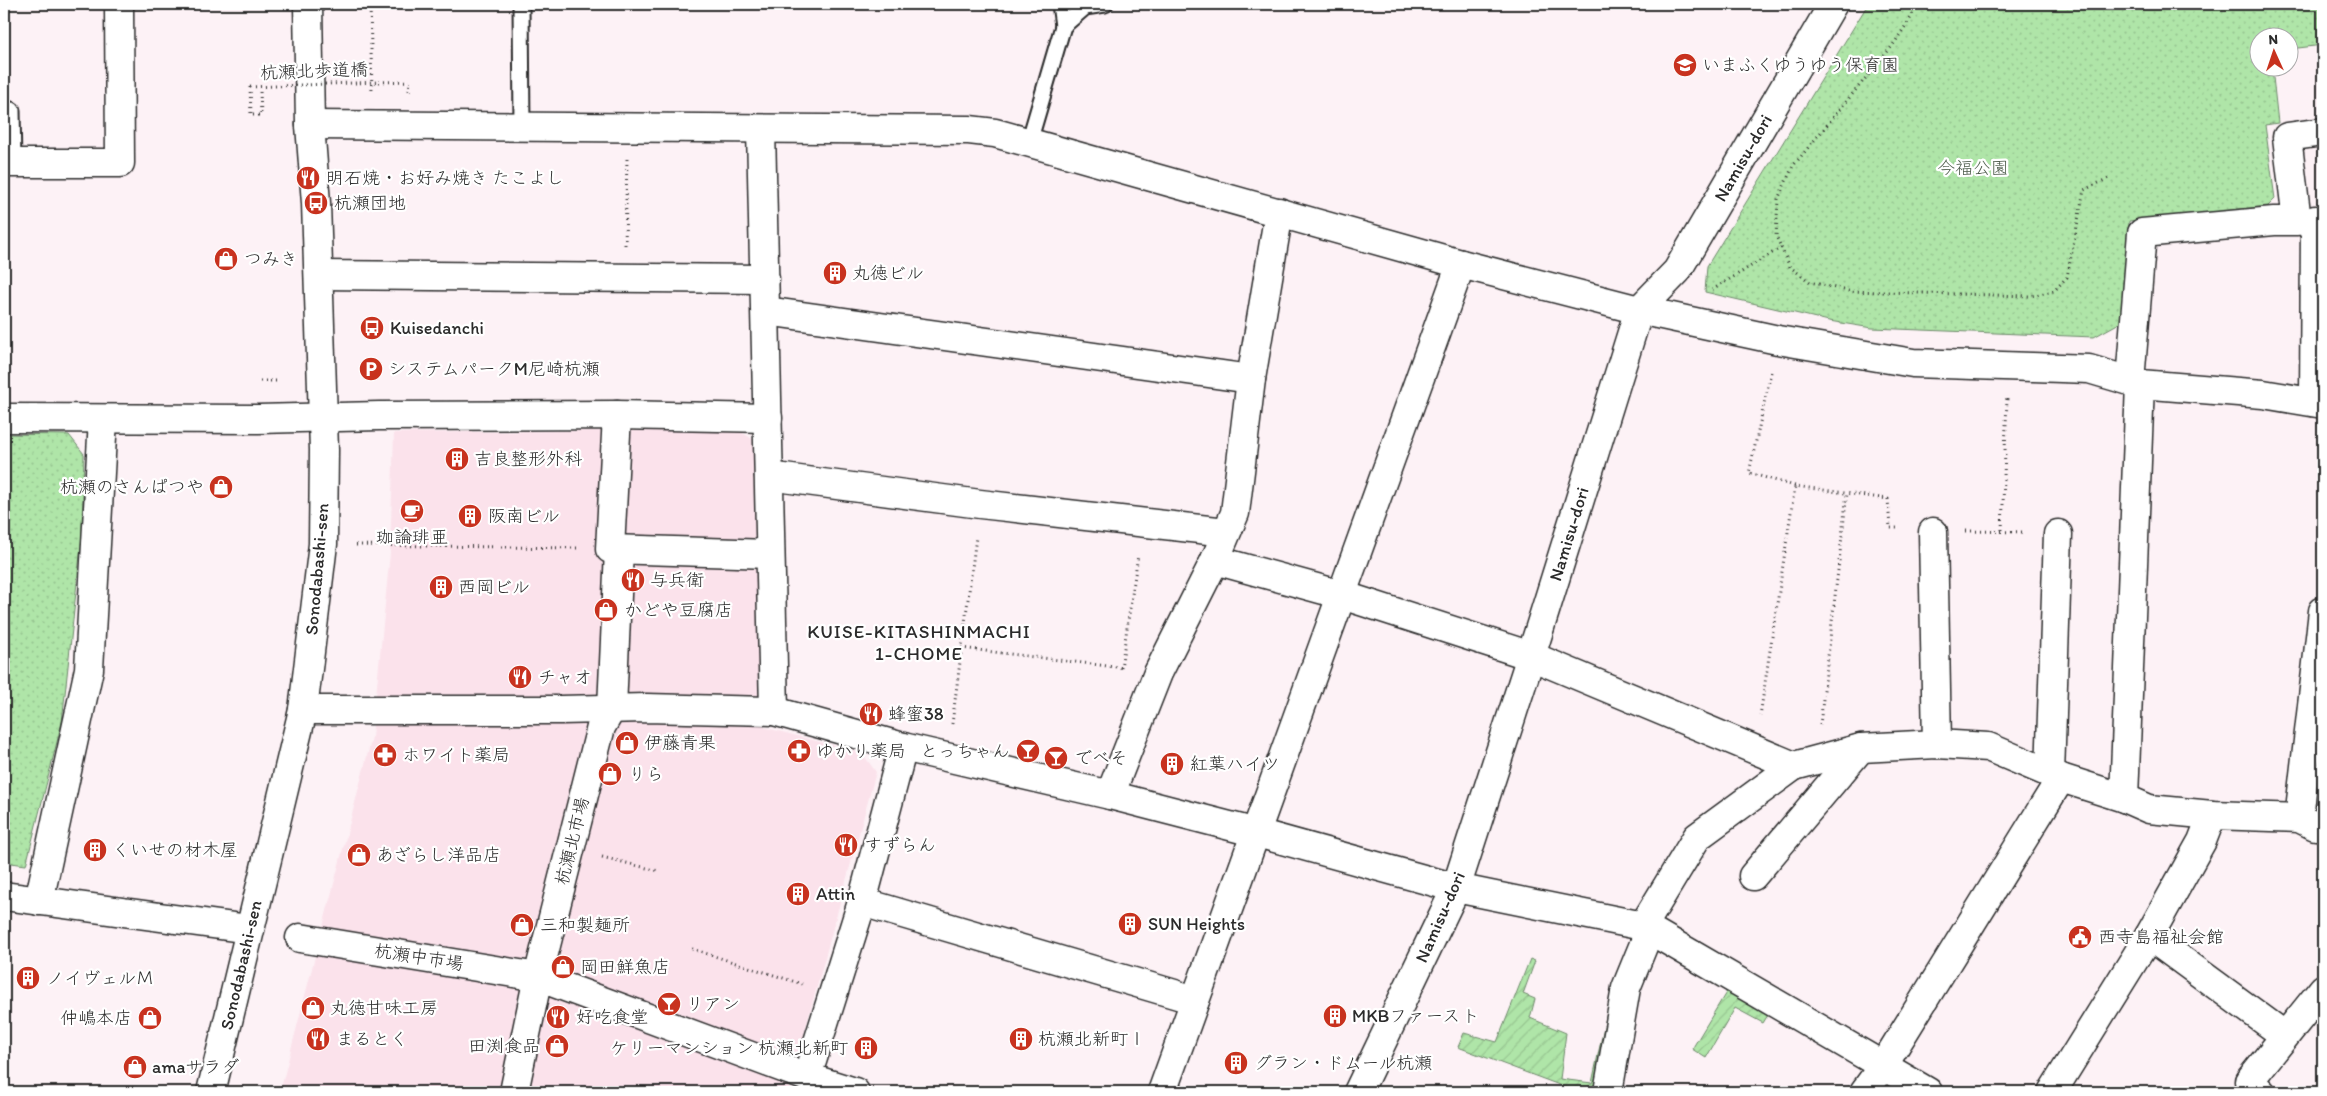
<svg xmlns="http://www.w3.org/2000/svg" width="2327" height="1096" viewBox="0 0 2327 1096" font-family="Itim,'Klee One',sans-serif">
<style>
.built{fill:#fbe2eb}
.grass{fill:url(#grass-dots);stroke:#6d886a}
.garden{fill:url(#garden-furrows);stroke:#6d886a}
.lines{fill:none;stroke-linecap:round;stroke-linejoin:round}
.lane-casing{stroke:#2b2b2b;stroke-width:19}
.street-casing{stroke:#2b2b2b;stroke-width:31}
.secondary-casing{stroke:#2b2b2b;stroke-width:31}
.path{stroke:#2b2b2b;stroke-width:3;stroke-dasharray:1 4;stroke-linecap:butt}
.lane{stroke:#fff;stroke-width:15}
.street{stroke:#fff;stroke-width:28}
.secondary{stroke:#fff;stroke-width:28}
.path-bridge{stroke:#2b2b2b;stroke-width:3;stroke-dasharray:1 4;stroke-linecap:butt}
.labels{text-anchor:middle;stroke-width:4.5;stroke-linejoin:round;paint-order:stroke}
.poi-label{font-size:18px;fill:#2b2b2b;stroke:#fff;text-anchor:start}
.street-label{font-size:18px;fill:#2b2b2b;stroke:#fff}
.park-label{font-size:18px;fill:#4c5a4a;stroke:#fff}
.neighbourhood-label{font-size:19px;letter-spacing:1px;fill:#2b2b2b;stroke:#fff}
</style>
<defs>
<pattern id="grass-dots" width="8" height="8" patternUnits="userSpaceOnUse" patternTransform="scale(1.25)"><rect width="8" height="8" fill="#afe5a8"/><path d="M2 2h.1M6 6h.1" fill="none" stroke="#97c591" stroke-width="1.8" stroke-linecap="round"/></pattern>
<pattern id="garden-furrows" width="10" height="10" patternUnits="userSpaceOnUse" patternTransform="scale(1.25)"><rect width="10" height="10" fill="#afe5a8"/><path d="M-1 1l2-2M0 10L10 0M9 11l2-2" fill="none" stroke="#97c591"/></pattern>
</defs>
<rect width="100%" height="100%" fill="#fdf2f6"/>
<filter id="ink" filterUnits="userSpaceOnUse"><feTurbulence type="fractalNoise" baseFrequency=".02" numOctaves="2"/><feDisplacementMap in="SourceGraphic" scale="10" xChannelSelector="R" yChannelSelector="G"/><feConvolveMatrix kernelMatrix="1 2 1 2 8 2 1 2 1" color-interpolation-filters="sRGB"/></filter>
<g filter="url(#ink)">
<polygon class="built" points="736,429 754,440 763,727 862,753 876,772 788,1092 280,1092 372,737 390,553 394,433"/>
<g class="grass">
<polygon points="1868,4 2323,4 2323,45 2290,49 2290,38 2260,38 2260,68 2272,68 2278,123 2265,125 2275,199 2268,206 2129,221 2123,321 2094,337 1872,328 1829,321 1705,292 1707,266"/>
<polygon points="4,434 69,435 84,454 82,536 62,722 26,865 4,862"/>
</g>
<g class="garden">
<polygon points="1530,959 1535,961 1523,994 1535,999 1530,1018 1566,1033 1560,1079 1592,1083 1612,989 1604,1092 1578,1092 1458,1047 1464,1033 1497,1042"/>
<polygon points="1730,986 1771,1010 1763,1023 1735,1008 1706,1058 1692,1049"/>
</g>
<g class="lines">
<g class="lane-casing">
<g id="lane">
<polyline points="521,4 522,127"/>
<polyline points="1060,4 1063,26"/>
<polyline points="12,110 13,162"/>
<polyline points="1029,142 1063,26 1085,7 1105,4"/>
</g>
</g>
<g class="street-casing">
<g id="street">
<polyline points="761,129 774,711"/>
<polyline points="4,163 120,163 119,4"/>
<polyline points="319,275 765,279"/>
<polyline points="766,311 1251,379"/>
<polyline points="2130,381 2142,233 2274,221 2297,221 2287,137 2323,132"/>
<polyline points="2314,402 2315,220"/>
<polyline points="617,415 610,549 770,554"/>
<polyline points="4,418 258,419 379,416 617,415 768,418"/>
<polyline points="769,476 980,504 1226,532"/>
<polyline points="1933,532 1937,744"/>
<polyline points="1215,560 1342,595 1531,656 1794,766 1861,748 1937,744 1988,747 2061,778 2124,798 2149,809 2212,815 2299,818 2315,826 2323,826"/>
<polyline points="303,710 561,710 646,708 774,711 903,747 1110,795 1257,833 1456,888 1643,926 1928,1092"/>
<polyline points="2050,774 2058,534"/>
<polyline points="1110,795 1158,673 1215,560 1235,513 1251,379 1279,212"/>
<polyline points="2124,798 2140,384"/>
<polyline points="2299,818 2323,611"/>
<polyline points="1753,876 1861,748"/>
<polyline points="4,896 249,929"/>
<polyline points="39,901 89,669 103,419"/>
<polyline points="862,902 1195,1000"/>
<polyline points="2149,936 2284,1035"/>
<polyline points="300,938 538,977 807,1077 855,1092"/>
<polyline points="812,1061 862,902 903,747"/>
<polyline points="514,1092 538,977 601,727 612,708 619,550"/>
<polyline points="1162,1092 1461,264"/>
<polyline points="1608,1092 1626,988 1646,939 1643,926 1697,837 1794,766"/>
<polyline points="1864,1092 1883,1066 2061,778"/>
<polyline points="2052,1092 2149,936 2202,841 2212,815"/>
<polyline points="2261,1092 2249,1081 2323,989"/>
</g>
</g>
<g class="secondary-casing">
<g id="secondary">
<polyline points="310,125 969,130 995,133 1461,264 1639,310 1778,340 1913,363 2089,369 2140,384 2263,394 2323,404"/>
<polyline points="211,1092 303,710 323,544 324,450 316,203 310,125 308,4"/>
<polyline points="1358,1092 1456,888 1531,656 1639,310 1677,271 1833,4"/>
</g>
</g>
<g class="path">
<polyline points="370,4 372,93"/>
<polyline points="1914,4 1912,16 1893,45 1793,166 1778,199 1776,236 1790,267 1810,282 1848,291 2030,296 2054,291 2067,277 2084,190 2111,177"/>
<polyline points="379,82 410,81 409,91"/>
<polyline points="250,87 251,115 261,115 260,91"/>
<polyline points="625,245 627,159"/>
<polyline points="1712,290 1782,247"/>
<polyline points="1771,372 1749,473 1795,486 1888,499 1890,528 1900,528"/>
<polyline points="364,377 371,376"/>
<polyline points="260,381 277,381"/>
<polyline points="2002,530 2007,399"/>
<polyline points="1966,531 2025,532"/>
<polyline points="356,545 577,548"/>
<polyline points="961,648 1124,668"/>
<polyline points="1121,668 1138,555"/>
<polyline points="1760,716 1795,486"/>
<polyline points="952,724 976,537"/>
<polyline points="1820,725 1847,493"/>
<polyline points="602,857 659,871"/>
<polyline points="692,949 802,984"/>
</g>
<use href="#lane" class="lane"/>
<use href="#street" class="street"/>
<use href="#secondary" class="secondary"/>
<polyline class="path-bridge" points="250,87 379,82"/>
</g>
</g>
<defs>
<g id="school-disc" transform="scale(1.25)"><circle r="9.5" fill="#c8321e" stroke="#fff"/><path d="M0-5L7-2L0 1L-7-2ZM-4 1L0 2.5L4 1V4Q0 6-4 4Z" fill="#fff"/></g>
<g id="restaurant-disc" transform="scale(1.25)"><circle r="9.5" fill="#c8321e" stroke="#fff"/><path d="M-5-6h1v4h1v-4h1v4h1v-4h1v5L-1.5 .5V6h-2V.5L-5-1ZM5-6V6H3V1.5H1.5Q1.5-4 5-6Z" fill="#fff"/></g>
<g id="bus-disc" transform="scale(1.25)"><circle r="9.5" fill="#c8321e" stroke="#fff"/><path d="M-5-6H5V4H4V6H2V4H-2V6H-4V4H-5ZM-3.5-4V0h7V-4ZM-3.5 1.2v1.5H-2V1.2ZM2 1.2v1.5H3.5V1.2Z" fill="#fff"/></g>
<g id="shop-disc" transform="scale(1.25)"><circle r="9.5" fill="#c8321e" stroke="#fff"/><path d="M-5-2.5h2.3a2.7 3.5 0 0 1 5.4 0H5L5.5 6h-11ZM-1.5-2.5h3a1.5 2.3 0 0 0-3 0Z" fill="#fff"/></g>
<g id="building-disc" transform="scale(1.25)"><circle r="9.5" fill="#c8321e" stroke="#fff"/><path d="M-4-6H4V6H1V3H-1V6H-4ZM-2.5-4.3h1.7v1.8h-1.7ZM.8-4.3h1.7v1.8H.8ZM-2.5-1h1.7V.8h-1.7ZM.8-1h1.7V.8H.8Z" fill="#fff"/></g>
<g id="parking-disc" transform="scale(1.25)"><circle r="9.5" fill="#c8321e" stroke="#fff"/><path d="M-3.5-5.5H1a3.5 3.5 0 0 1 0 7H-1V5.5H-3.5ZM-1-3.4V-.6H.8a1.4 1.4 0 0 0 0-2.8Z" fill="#fff"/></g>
<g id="cafe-disc" transform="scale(1.25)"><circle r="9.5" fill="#c8321e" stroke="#fff"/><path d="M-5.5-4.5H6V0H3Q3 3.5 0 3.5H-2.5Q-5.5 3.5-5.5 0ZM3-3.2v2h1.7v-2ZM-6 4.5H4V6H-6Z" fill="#fff"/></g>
<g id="pharmacy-disc" transform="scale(1.25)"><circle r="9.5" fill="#c8321e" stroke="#fff"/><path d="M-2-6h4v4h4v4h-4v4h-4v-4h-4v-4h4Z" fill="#fff"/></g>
<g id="bar-disc" transform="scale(1.25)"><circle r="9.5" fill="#c8321e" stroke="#fff"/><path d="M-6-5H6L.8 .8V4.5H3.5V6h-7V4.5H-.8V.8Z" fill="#fff"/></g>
<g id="civic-disc" transform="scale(1.25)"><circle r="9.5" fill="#c8321e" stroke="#fff"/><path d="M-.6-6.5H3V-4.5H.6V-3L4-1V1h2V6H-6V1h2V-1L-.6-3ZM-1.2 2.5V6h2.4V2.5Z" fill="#fff"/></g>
</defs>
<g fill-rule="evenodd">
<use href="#school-disc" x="1685" y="65"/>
<use href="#restaurant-disc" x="308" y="178"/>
<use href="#bus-disc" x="316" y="203"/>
<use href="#shop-disc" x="226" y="259"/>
<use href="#building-disc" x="835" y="273"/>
<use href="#bus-disc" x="372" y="328"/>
<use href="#parking-disc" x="371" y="369"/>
<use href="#building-disc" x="457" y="459"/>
<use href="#shop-disc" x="221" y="487"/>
<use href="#cafe-disc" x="412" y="511"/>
<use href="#building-disc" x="470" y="516"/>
<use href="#restaurant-disc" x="633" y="580"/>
<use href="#building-disc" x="441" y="587"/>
<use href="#shop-disc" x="606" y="610"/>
<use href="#restaurant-disc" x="520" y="677"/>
<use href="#restaurant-disc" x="871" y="714"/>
<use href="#shop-disc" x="627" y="743"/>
<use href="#pharmacy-disc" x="799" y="751"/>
<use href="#bar-disc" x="1028" y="751"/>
<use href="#pharmacy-disc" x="385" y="755"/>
<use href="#bar-disc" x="1056" y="758"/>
<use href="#building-disc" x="1172" y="764"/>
<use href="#shop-disc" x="610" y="774"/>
<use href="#restaurant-disc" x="846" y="845"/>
<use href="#building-disc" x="95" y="850"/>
<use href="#shop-disc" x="359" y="855"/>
<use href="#building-disc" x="798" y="894"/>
<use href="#building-disc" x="1130" y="924"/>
<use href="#shop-disc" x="522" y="925"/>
<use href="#civic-disc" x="2080" y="937"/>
<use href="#shop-disc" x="563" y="967"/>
<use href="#building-disc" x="28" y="978"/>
<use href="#bar-disc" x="669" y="1004"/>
<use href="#shop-disc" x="313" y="1008"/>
<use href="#building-disc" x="1335" y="1016"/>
<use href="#restaurant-disc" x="558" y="1017"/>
<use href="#shop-disc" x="150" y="1018"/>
<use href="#restaurant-disc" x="318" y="1039"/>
<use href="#building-disc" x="1021" y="1039"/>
<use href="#shop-disc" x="557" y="1046"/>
<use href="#building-disc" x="866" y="1048"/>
<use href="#building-disc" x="1236" y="1063"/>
<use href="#shop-disc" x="135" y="1067"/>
</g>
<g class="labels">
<g class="poi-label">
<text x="1702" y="71">いまふくゆうゆう保育園</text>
<text x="326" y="184">明石焼・お好み焼き たこよし</text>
<text x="334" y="209">杭瀬団地</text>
<text x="244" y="265">つみき</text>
<text x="852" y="279">丸徳ビル</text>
<text x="390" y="334">Kuisedanchi</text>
<text x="388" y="375">システムパークM尼崎杭瀬</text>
<text x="474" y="465">吉良整形外科</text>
<text x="204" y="493" text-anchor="end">杭瀬のさんぱつや</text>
<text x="488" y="522">阪南ビル</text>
<text x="412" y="543" text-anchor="middle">珈論琲亜</text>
<text x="650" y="586">与兵衛</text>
<text x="458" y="593">西岡ビル</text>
<text x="624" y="616">かどや豆腐店</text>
<text x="538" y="683">チャオ</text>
<text x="888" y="720">蜂蜜38</text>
<text x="644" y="749">伊藤青果</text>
<text x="816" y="757">ゆかり薬局</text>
<text x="1010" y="757" text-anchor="end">とっちゃん</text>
<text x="402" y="761">ホワイト薬局</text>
<text x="1074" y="764">でべそ</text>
<text x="1190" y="770">紅葉ハイツ</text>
<text x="628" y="780">りら</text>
<text x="864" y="851">すずらん</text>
<text x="112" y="856">くいせの材木屋</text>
<text x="376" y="861">あざらし洋品店</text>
<text x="816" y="900">Attin</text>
<text x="1148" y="930">SUN Heights</text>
<text x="540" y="931">三和製麺所</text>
<text x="2098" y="943">西寺島福祉会館</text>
<text x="580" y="973">岡田鮮魚店</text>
<text x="46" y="984">ノイヴェルＭ</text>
<text x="686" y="1010">リアン</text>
<text x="330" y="1014">丸徳甘味工房</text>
<text x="1352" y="1022">MKBファースト</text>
<text x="576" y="1023">好吃食堂</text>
<text x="132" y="1024" text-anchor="end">仲嶋本店</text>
<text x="336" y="1045">まるとく</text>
<text x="1038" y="1045">杭瀬北新町Ⅰ</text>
<text x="540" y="1052" text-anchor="end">田渕食品</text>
<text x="848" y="1054" text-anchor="end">ケリーマンション 杭瀬北新町</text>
<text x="1254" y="1069">グラン・ドムール杭瀬</text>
<text x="152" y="1073">amaサラダ</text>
</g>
<g class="street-label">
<text transform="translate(314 71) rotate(-2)" y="6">杭瀬北歩道橋</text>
<text transform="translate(1743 158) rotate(-60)" y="6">Namisu-dori</text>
<text transform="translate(1569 534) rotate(-73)" y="6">Namisu-dori</text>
<text transform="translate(317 569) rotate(-85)" y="6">Sonodabashi-sen</text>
<text transform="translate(572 841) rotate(-76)" y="6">杭瀬北市場</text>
<text transform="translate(1440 917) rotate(-66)" y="6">Namisu-dori</text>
<text transform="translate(419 957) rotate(9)" y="6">杭瀬中市場</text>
<text transform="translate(241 965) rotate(-77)" y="6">Sonodabashi-sen</text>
</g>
<g class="park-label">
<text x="1973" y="174">今福公園</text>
</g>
<g class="neighbourhood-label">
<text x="919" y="638">KUISE-KITASHINMACHI<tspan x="919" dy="22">1-CHOME</tspan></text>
</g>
</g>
<rect width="2327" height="1096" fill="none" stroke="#fff" stroke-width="20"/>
<rect x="10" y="10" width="2307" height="1076" fill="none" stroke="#2b2b2b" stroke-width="2" filter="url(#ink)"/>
<g transform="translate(2274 52) rotate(357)"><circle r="24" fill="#ffffff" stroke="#aaaaaa"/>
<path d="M0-4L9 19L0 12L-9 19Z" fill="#c8321e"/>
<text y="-8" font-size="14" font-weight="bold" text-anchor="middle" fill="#2b2b2b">N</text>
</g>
</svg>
